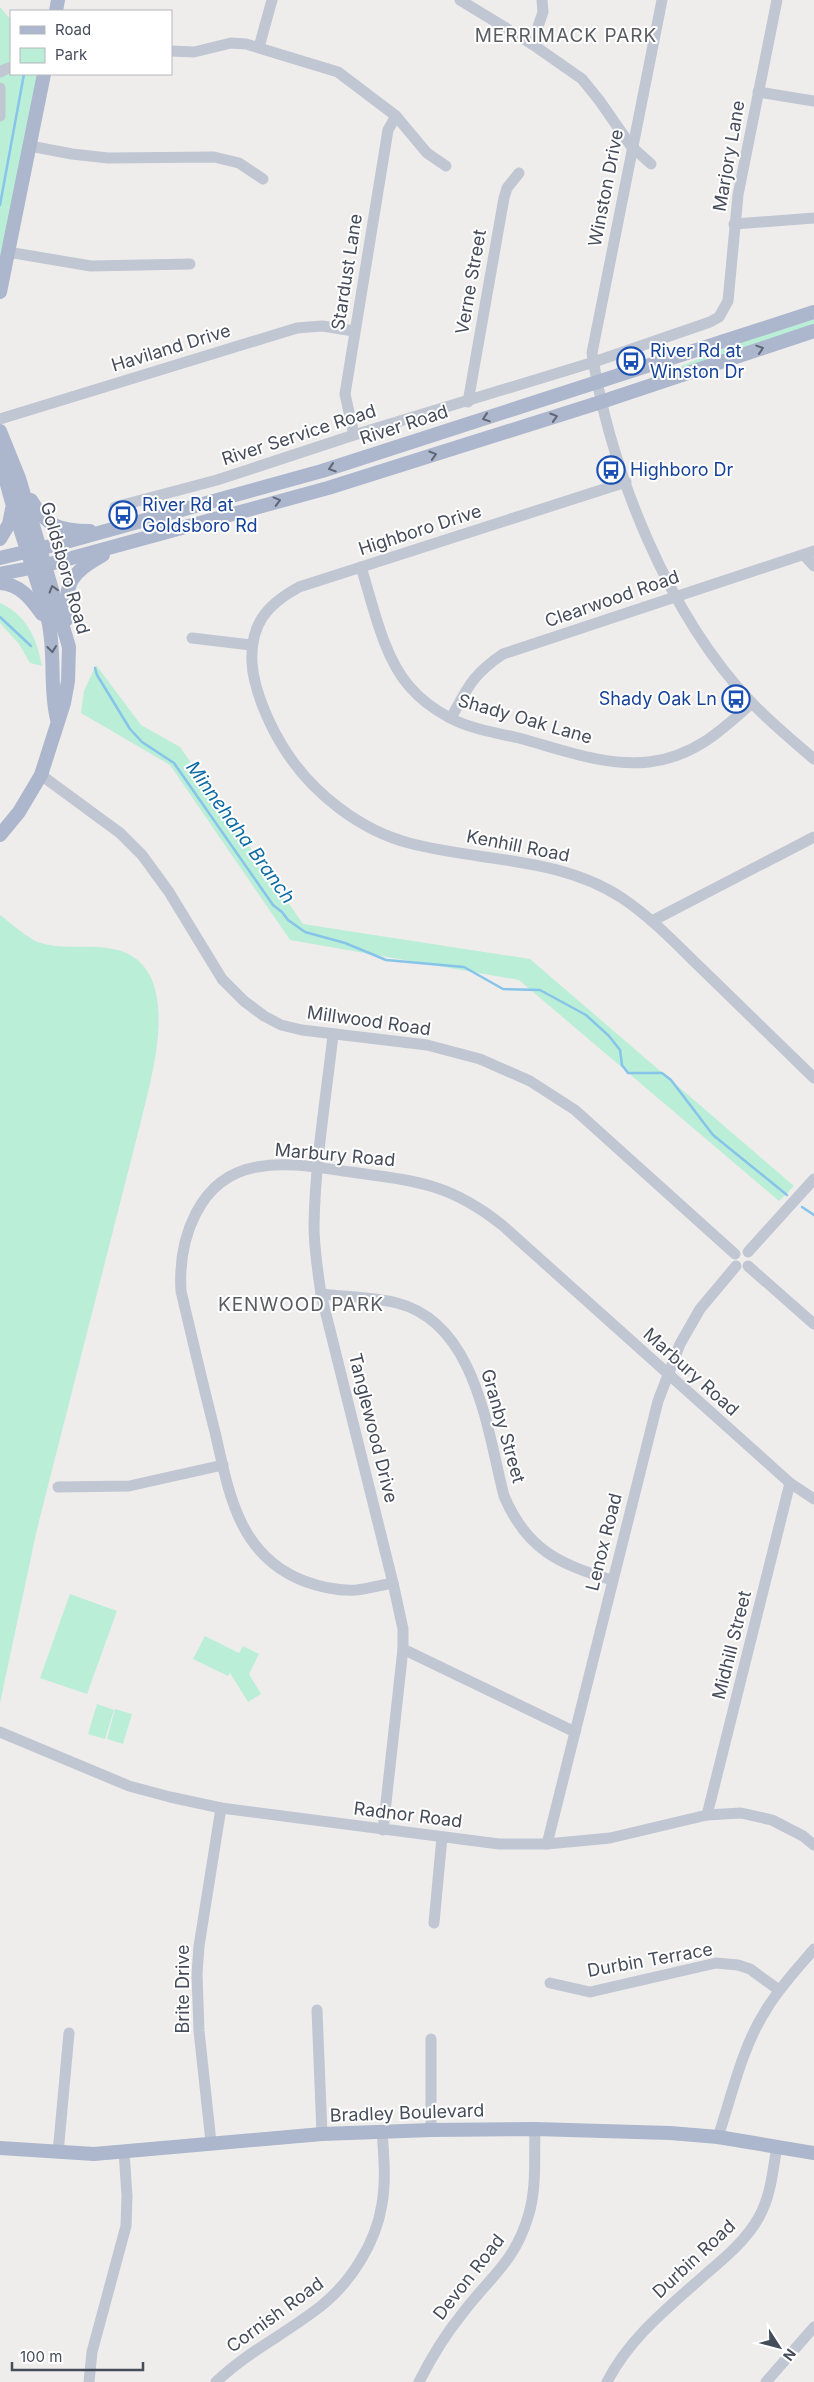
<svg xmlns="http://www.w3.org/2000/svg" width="814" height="2382" viewBox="0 0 814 2382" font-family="Inter,sans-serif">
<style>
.green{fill:#baeed7}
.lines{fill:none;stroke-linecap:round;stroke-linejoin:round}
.stream{stroke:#87c4ea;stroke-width:2.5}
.minor{stroke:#c0c6d2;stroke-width:11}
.major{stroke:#acb6cc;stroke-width:14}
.oneway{stroke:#5f6676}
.labels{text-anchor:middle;stroke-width:4;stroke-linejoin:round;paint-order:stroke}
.street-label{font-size:18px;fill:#454c5a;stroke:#fff}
.transit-label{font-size:18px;fill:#164399;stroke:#fff;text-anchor:start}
.neighbourhood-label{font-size:19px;letter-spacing:1px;fill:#595c61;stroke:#fff}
.water-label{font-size:19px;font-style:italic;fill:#0d6aa5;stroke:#fff}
</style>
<rect width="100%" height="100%" fill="#efedec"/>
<g class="green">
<polygon points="0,7 11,20 11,74 42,74 0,258"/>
<polygon points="814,319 814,326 675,370 676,368 733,345"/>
<path d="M0,603C27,615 37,639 42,666L30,663L19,644L0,623Z"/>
<polygon points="96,665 141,725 180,747 303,924 530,959 794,1186 779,1201 519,980 290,940 170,765 81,713 84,691"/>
<path d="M0,915C10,922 29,940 41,943C64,950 89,944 113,949C185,963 153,1071 142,1117L37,1529L0,1703Z"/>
<polygon points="70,1594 117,1611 87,1694 40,1678"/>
<polygon points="205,1636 239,1653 243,1646 259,1654 249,1674 261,1694 248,1702 230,1673 228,1676 193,1659"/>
<polygon points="97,1704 114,1710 105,1739 88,1734"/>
<polygon points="115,1709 132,1714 123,1744 107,1739"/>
</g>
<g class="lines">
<g class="stream">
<polyline points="0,205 24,74"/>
<polyline points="0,617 31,646"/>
<polyline points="95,668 97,675 130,729 142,742 174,763 273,905 282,912 288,920 305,932 345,943 386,960 464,967 503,989 540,990 586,1015 609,1036 620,1050 622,1065 628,1073 662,1073 671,1080 713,1135 787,1195"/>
<polyline points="802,1207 814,1215"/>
</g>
<g class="minor">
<polyline points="460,0 532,44 582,79 599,100 631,146 651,164"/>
<path d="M662,0L592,353C611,472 668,615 752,703C771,723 793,741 814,759"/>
<polyline points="532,44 543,12 542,0"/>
<polyline points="259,47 272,0"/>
<polyline points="171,51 194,52 231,43 246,44 338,72 396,116 427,153 446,166"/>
<polyline points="0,72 8,68"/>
<polyline points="0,88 0,116"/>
<polyline points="758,92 814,101"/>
<polyline points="30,146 72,154 108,158 214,157 239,163 263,179"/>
<polyline points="734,224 814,218"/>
<polyline points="8,252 91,266 190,264"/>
<polyline points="468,402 504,198 507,188 519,173"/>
<polyline points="0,419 297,328 322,326 354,331"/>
<polyline points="354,435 345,394 388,130 396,116"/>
<path d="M626,482L299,587C266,605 250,625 252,663C254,692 271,729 287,753C314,794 360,830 409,843C479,862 559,856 622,898C652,918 677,945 703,970C740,1006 777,1042 814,1078"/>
<polyline points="115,507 217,480 354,435 594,362 710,322 719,317 728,301 738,195 777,0"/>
<polyline points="804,555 814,566"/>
<path d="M361,567C373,605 383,656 409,686C420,699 435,710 450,718C471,729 497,733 519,738C560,749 606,767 649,762C693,757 720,732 752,703"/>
<polyline points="192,638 251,645"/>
<path d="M451,718C468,687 472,675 503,654L814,551"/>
<polyline points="41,775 120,833 142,855 169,892 222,979 244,1001 264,1016 281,1025 302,1030 427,1045 480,1059 530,1081 575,1110 735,1254"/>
<polyline points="652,921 814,837"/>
<path d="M333,1035C326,1098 315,1162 314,1226C314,1249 318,1272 321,1294L393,1583L403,1629V1649L383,1830"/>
<polyline points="748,1252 814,1179"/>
<polyline points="748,1266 814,1324"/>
<path d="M321,1294C346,1297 373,1297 397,1303C476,1323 487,1430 504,1496C527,1550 559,1564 612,1580"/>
<polyline points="58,1487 129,1486 223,1465"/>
<path d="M393,1583C381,1585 368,1589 356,1590C338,1591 320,1587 304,1581C238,1555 229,1493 215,1432C203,1385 192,1338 181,1291C178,1240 198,1177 257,1167C288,1161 320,1168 351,1172C416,1181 449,1183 502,1225L790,1483L814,1499"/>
<polyline points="403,1649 575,1732"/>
<polyline points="0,1732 129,1786 170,1797 221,1808 499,1844 547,1844 610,1838 707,1815 741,1813 772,1820 803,1836 814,1845"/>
<polyline points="707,1815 790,1483"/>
<polyline points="547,1844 658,1401 680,1344 700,1309 736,1266"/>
<polyline points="434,1923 442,1837"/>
<polyline points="550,1983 590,1992 716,1963 738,1965 750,1969 779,1990"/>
<polyline points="317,2010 322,2134"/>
<polyline points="431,2039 431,2130"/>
<path d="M718,2137C732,2095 742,2047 766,2010C779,1988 797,1969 814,1949"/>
<polyline points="211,2142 199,2031 197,1974 199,1946 221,1808"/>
<polyline points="58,2153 69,2033"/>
<polyline points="89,2382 92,2352 126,2226 127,2196 124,2151"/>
<path d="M216,2382C247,2352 287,2333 321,2306C351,2282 376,2243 382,2204C386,2181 384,2156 382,2132"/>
<path d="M419,2382C431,2358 445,2335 462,2314C489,2278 514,2263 528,2217C537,2189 534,2158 535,2129"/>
<path d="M607,2382C630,2337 670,2306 707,2273C727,2256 747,2239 759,2217C771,2196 773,2169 777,2146"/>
<polyline points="766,2382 814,2327"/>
</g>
<g class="major">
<polyline points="56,11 58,0"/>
<polyline points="0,292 44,74"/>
<polyline points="0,431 19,478 69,647 68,681 64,703 41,775 19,812 0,835"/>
<path d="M0,454C11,511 34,564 48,620C56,653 49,688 57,719"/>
<path d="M31,500C47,527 60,531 90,531"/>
<polyline points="0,539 9,524 12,509"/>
<polyline points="0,558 55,545 322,471 814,312"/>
<polyline points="0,574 46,565 328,488 601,402 814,331"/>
<path d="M0,583C20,584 31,599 42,614"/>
<path d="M67,619C65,581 70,574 103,555"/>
<polyline points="0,2148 94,2154 322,2134 431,2130 535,2129 670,2133 718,2137 814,2153"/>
</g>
</g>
<defs><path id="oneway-chevron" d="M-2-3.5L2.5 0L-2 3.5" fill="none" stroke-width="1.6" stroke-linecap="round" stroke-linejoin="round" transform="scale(1.25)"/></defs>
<g class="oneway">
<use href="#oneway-chevron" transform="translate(760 349) rotate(-18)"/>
<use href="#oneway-chevron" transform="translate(554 417) rotate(-17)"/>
<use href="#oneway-chevron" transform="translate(486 418) rotate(162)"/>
<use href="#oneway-chevron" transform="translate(433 455) rotate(-17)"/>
<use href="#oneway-chevron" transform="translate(332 468) rotate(162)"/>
<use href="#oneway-chevron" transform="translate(277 501) rotate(-15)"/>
<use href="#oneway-chevron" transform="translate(53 589) rotate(-107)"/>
<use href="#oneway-chevron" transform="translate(52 649) rotate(84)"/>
</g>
<defs>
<g id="bus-ring" transform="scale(1.4375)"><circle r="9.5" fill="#fff" stroke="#1a4fb4" stroke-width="1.5"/><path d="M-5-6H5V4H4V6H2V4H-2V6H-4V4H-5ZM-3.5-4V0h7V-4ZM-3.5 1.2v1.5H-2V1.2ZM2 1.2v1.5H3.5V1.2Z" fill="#1a4fb4"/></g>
</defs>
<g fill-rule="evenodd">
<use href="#bus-ring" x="631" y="361"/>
<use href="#bus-ring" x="611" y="470"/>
<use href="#bus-ring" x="123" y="515"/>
<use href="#bus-ring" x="736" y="699"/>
</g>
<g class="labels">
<g class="street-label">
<text transform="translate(729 156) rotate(-80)" y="6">Marjory Lane</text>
<text transform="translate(606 188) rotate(-79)" y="6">Winston Drive</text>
<text transform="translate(347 272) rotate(-81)" y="6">Stardust Lane</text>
<text transform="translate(471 282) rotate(-80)" y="6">Verne Street</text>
<text transform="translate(171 348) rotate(-17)" y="6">Haviland Drive</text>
<text transform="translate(404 425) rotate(-18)" y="6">River Road</text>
<text transform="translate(299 435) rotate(-18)" y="6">River Service Road</text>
<text transform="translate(420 530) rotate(-18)" y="6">Highboro Drive</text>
<text transform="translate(65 568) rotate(74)" y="6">Goldsboro Road</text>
<text transform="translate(612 599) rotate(-19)" y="6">Clearwood Road</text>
<text transform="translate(525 719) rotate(16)" y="6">Shady Oak Lane</text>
<text transform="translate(518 846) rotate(11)" y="6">Kenhill Road</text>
<text transform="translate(369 1021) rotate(8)" y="6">Millwood Road</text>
<text transform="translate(335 1155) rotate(5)" y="6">Marbury Road</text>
<text transform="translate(691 1372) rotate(42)" y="6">Marbury Road</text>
<text transform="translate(503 1426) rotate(74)" y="6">Granby Street</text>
<text transform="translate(373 1428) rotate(76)" y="6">Tanglewood Drive</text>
<text transform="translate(604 1542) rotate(-76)" y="6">Lenox Road</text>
<text transform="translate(732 1645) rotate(-76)" y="6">Midhill Street</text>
<text transform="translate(408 1815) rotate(7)" y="6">Radnor Road</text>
<text transform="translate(650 1960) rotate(-10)" y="6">Durbin Terrace</text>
<text transform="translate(183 1989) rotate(-90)" y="6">Brite Drive</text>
<text transform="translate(407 2113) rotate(-2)" y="6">Bradley Boulevard</text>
<text transform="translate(694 2259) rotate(-43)" y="6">Durbin Road</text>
<text transform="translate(469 2277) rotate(-52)" y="6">Devon Road</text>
<text transform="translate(275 2315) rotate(-36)" y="6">Cornish Road</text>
</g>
<g class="transit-label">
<text x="650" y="357">River Rd at<tspan x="650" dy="21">Winston Dr</tspan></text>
<text x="630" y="476">Highboro Dr</text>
<text x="142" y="511">River Rd at<tspan x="142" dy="21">Goldsboro Rd</tspan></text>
<text x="717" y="705" text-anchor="end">Shady Oak Ln</text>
</g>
<g class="neighbourhood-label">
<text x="566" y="42">MERRIMACK PARK</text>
<text x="301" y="1311">KENWOOD PARK</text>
</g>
<g class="water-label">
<text transform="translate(241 832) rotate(54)" y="7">Minnehaha Branch</text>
</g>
</g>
<rect x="10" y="10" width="162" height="65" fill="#ffffff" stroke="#b5b7bd"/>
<rect x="20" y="26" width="25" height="8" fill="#acb6cc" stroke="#b5b7bd"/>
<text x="55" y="35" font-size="15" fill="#454c5a">Road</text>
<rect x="20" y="48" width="25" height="15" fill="#baeed7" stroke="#b5b7bd"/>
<text x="55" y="60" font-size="15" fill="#454c5a">Park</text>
<g transform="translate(779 2347) rotate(126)" stroke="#ffffff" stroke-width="4" paint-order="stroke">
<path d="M0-4L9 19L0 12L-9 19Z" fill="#454c5a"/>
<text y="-8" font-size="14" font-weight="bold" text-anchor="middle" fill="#454c5a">N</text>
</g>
<path d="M12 2362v8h131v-8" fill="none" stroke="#454c5a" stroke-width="2.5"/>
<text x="20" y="2362" font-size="15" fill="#454c5a" stroke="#ffffff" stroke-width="4" paint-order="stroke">100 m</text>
</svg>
